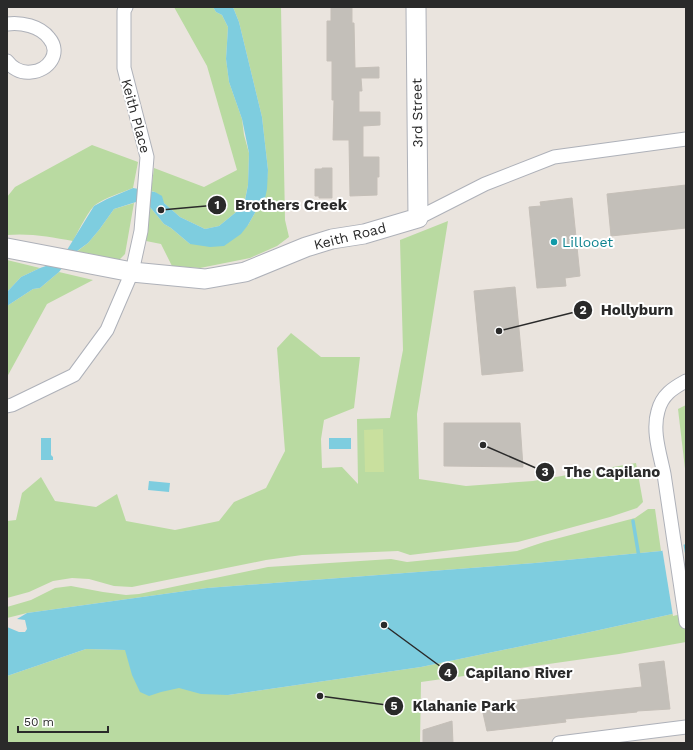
<svg xmlns="http://www.w3.org/2000/svg" width="693" height="750" viewBox="0 0 693 750" font-family="'Work Sans',sans-serif">
<style>
.green{fill:#b9daa1}
.pitch{fill:#c9e09e}
.water{fill:#7ecddf}
.pier{fill:#eae4de}
.lines{fill:none;stroke-linecap:round;stroke-linejoin:round}
.stream{stroke:#7ecddf;stroke-width:3.5}
.building{fill:#c3bfb9;stroke:#c5bfb8}
.street-casing{stroke:#aeb1b9;stroke-width:15}
.secondary-casing{stroke:#aeb1b9;stroke-width:21}
.street{stroke:#fff;stroke-width:13}
.secondary{stroke:#fff;stroke-width:19}
.culture-dot{fill:#0f9aa8;stroke:#fff;stroke-width:1.5}
.labels{text-anchor:middle;stroke-width:4;stroke-linejoin:round;paint-order:stroke}
.street-label{font-size:14px;fill:#2a2a2a;stroke:#fff}
.culture-label{font-size:14px;fill:#0d838f;stroke:#fff;text-anchor:start}
.leader{fill:none;stroke:#2a2a2a;stroke-width:1.5}
.callout-dot{fill:#2a2a2a;stroke:#fff;stroke-width:1.5}
.mark-label{font-size:12px;text-anchor:middle;font-weight:bold;fill:#fff}
.callout-label{font-size:15px;text-anchor:middle;font-weight:bold;fill:#2a2a2a;stroke:#fff;stroke-width:4;stroke-linejoin:round;paint-order:stroke}
</style>
<rect width="100%" height="100%" fill="#eae4de"/>
<g class="green">
<polygon points="174,7 213,7 216,12 222,15 228,27 226,59 229,82 242,119 244,135 249,153 248,185 244,204 235,213 219,226 205,229 180,217 164,203 155,192 151,191 154,168 204,187 237,170 207,66"/>
<polygon points="233,7 281,7 285,220 289,237 277,246 250,258 200,268 172,266 161,244 146,241 150,207 164,224 171,228 190,244 248,225 256,211 264,203 268,170 262,117 239,22"/>
<path d="M92,145L138,162L133,188C121,193 106,197 95,205C88,211 78,232 73,241C51,237 30,233 7,235V197L15,187Z"/>
<polygon points="134,203 125,254 119,260 75,253 88,243 99,230 114,209"/>
<polygon points="448,221 417,414 419,479 466,486 533,481 636,463 643,502 637,508 610,517 518,542 410,555 398,551 302,555 266,560 132,587 114,586 89,579 72,578 53,581 29,592 7,598 7,521 16,520 22,493 41,477 55,501 96,507 117,494 126,521 175,530 219,521 234,502 266,488 285,451 277,348 291,333 321,357 360,357 354,408 324,420 321,439 322,468 342,467 358,484 357,419 390,418 403,350 400,240"/>
<polygon points="7,260 40,268 21,277 7,292"/>
<polygon points="59,272 93,280 47,304 7,377 7,306 33,289 40,288"/>
<polygon points="686,405 686,477 678,409"/>
<polygon points="648,509 655,509 661,551 535,563 207,588 27,613 7,618 7,607 31,600 55,588 71,586 103,592 126,595 139,594 268,567 391,559 407,562 517,551 544,542 635,518"/>
<polygon points="686,611 686,642 619,654 421,682 420,743 7,743 7,676 86,649 125,650 228,695 421,667 590,632"/>
</g>
<polygon class="pitch" points="383,429 384,472 365,472 364,430"/>
<g class="water">
<polygon points="213,7 233,7 239,22 262,117 268,170 267,189 264,203 256,211 248,225 241,234 224,246 210,247 190,244 171,228 164,224 150,207 136,202 114,209 99,230 88,243 73,254 59,272 40,288 33,289 7,306 7,292 21,277 40,268 55,263 67,250 94,206 107,199 133,188 155,192 162,196 164,203 180,217 205,229 219,226 235,213 244,205 248,185 249,153 242,119 229,82 226,59 228,27 222,15 216,12"/>
<polygon points="41,438 51,438 51,455 53,457 53,460 41,460"/>
<rect x="329" y="438" width="22" height="11"/>
<polygon points="149,481 170,483 169,492 148,490"/>
<polygon points="686,544 686,611 590,632 421,667 228,695 201,694 179,688 161,692 149,696 140,692 132,675 125,650 86,649 7,676 7,627 19,632 25,632 27,629 25,620 17,619 27,613 207,588 535,563 661,551"/>
</g>
<polygon class="pier" points="683,542 686,559 686,613 673,616 662,548"/>
<g class="lines">
<polyline class="stream" points="633,521 639,557"/>
</g>
<g class="building">
<polygon points="331,7 352,7 352,23 354,23 355,68 379,67 379,78 361,78 362,91 359,91 359,112 380,112 380,125 363,126 363,157 379,157 379,177 377,177 377,195 350,196 349,140 333,140 334,100 332,100 332,61 327,61 327,21 331,21"/>
<polygon points="322,168 332,168 332,198 319,198 319,196 315,196 315,169 322,169"/>
<polygon points="686,185 686,228 611,236 607,194"/>
<polygon points="572,198 580,276 565,278 566,286 537,288 529,207 541,206 540,202"/>
<polygon points="515,287 523,371 482,375 474,291"/>
<polygon points="444,423 520,423 523,467 444,466"/>
<polygon points="664,661 670,709 637,711 637,712 565,719 566,722 487,731 481,704 642,687 639,664"/>
<polygon points="452,721 453,743 423,743 423,730"/>
</g>
<g class="lines">
<g class="street-casing">
<g id="street">
<path d="M7,24C21,22 40,26 49,38C62,53 48,71 31,72C21,73 13,69 7,61"/>
<polyline points="418,218 485,184 554,157 686,139"/>
<path d="M686,381C673,388 662,395 658,411C652,431 660,454 664,474C671,524 679,573 686,622"/>
<polyline points="7,406 12,405 74,375 107,330 132,272 141,231 147,157 124,68 124,11 126,7"/>
<polyline points="559,743 686,727"/>
</g>
</g>
<g class="secondary-casing">
<polyline id="secondary" points="7,248 132,272 205,279 245,272 306,247 332,239 364,234 418,218 416,7"/>
</g>
<use href="#street" class="street"/>
<use href="#secondary" class="secondary"/>
</g>
<circle class="culture-dot" cx="554" cy="242" r="4"/>
<g class="labels">
<g class="street-label">
<text transform="translate(417 113) rotate(-91)" y="5">3rd Street</text>
<text transform="translate(136 116) rotate(75)" y="5">Keith Place</text>
<text transform="translate(350 236) rotate(-14)" y="5">Keith Road</text>
</g>
<g class="culture-label">
<text x="562" y="247">Lillooet</text>
</g>
</g>
<path class="leader" d="M161 210L217 205M499 331L583 310M483 445L545 472M384 625L448 672M320 696L394 706"/>
<g class="callout-dot">
<circle cx="161" cy="210" r="4"/>
<circle cx="499" cy="331" r="4"/>
<circle cx="483" cy="445" r="4"/>
<circle cx="384" cy="625" r="4"/>
<circle cx="320" cy="696" r="4"/>
<circle cx="217" cy="205" r="10"/>
<circle cx="583" cy="310" r="10"/>
<circle cx="545" cy="472" r="10"/>
<circle cx="448" cy="672" r="10"/>
<circle cx="394" cy="706" r="10"/>
</g>
<g class="mark-label">
<text x="217" y="209">1</text>
<text x="583" y="314">2</text>
<text x="545" y="476">3</text>
<text x="448" y="677">4</text>
<text x="394" y="710">5</text>
</g>
<g class="callout-label">
<text x="291" y="210">Brothers Creek</text>
<text x="637" y="315">Hollyburn</text>
<text x="612" y="477">The Capilano</text>
<text x="519" y="678">Capilano River</text>
<text x="464" y="711">Klahanie Park</text>
</g>
<rect width="693" height="750" fill="none" stroke="#2a2a2a" stroke-width="16"/>
<path d="M18 726v6h90v-6" fill="none" stroke="#2a2a2a" stroke-width="2"/>
<text x="24" y="726" font-size="12" fill="#2a2a2a" stroke="#ffffff" stroke-width="3" paint-order="stroke">50 m</text>
</svg>
